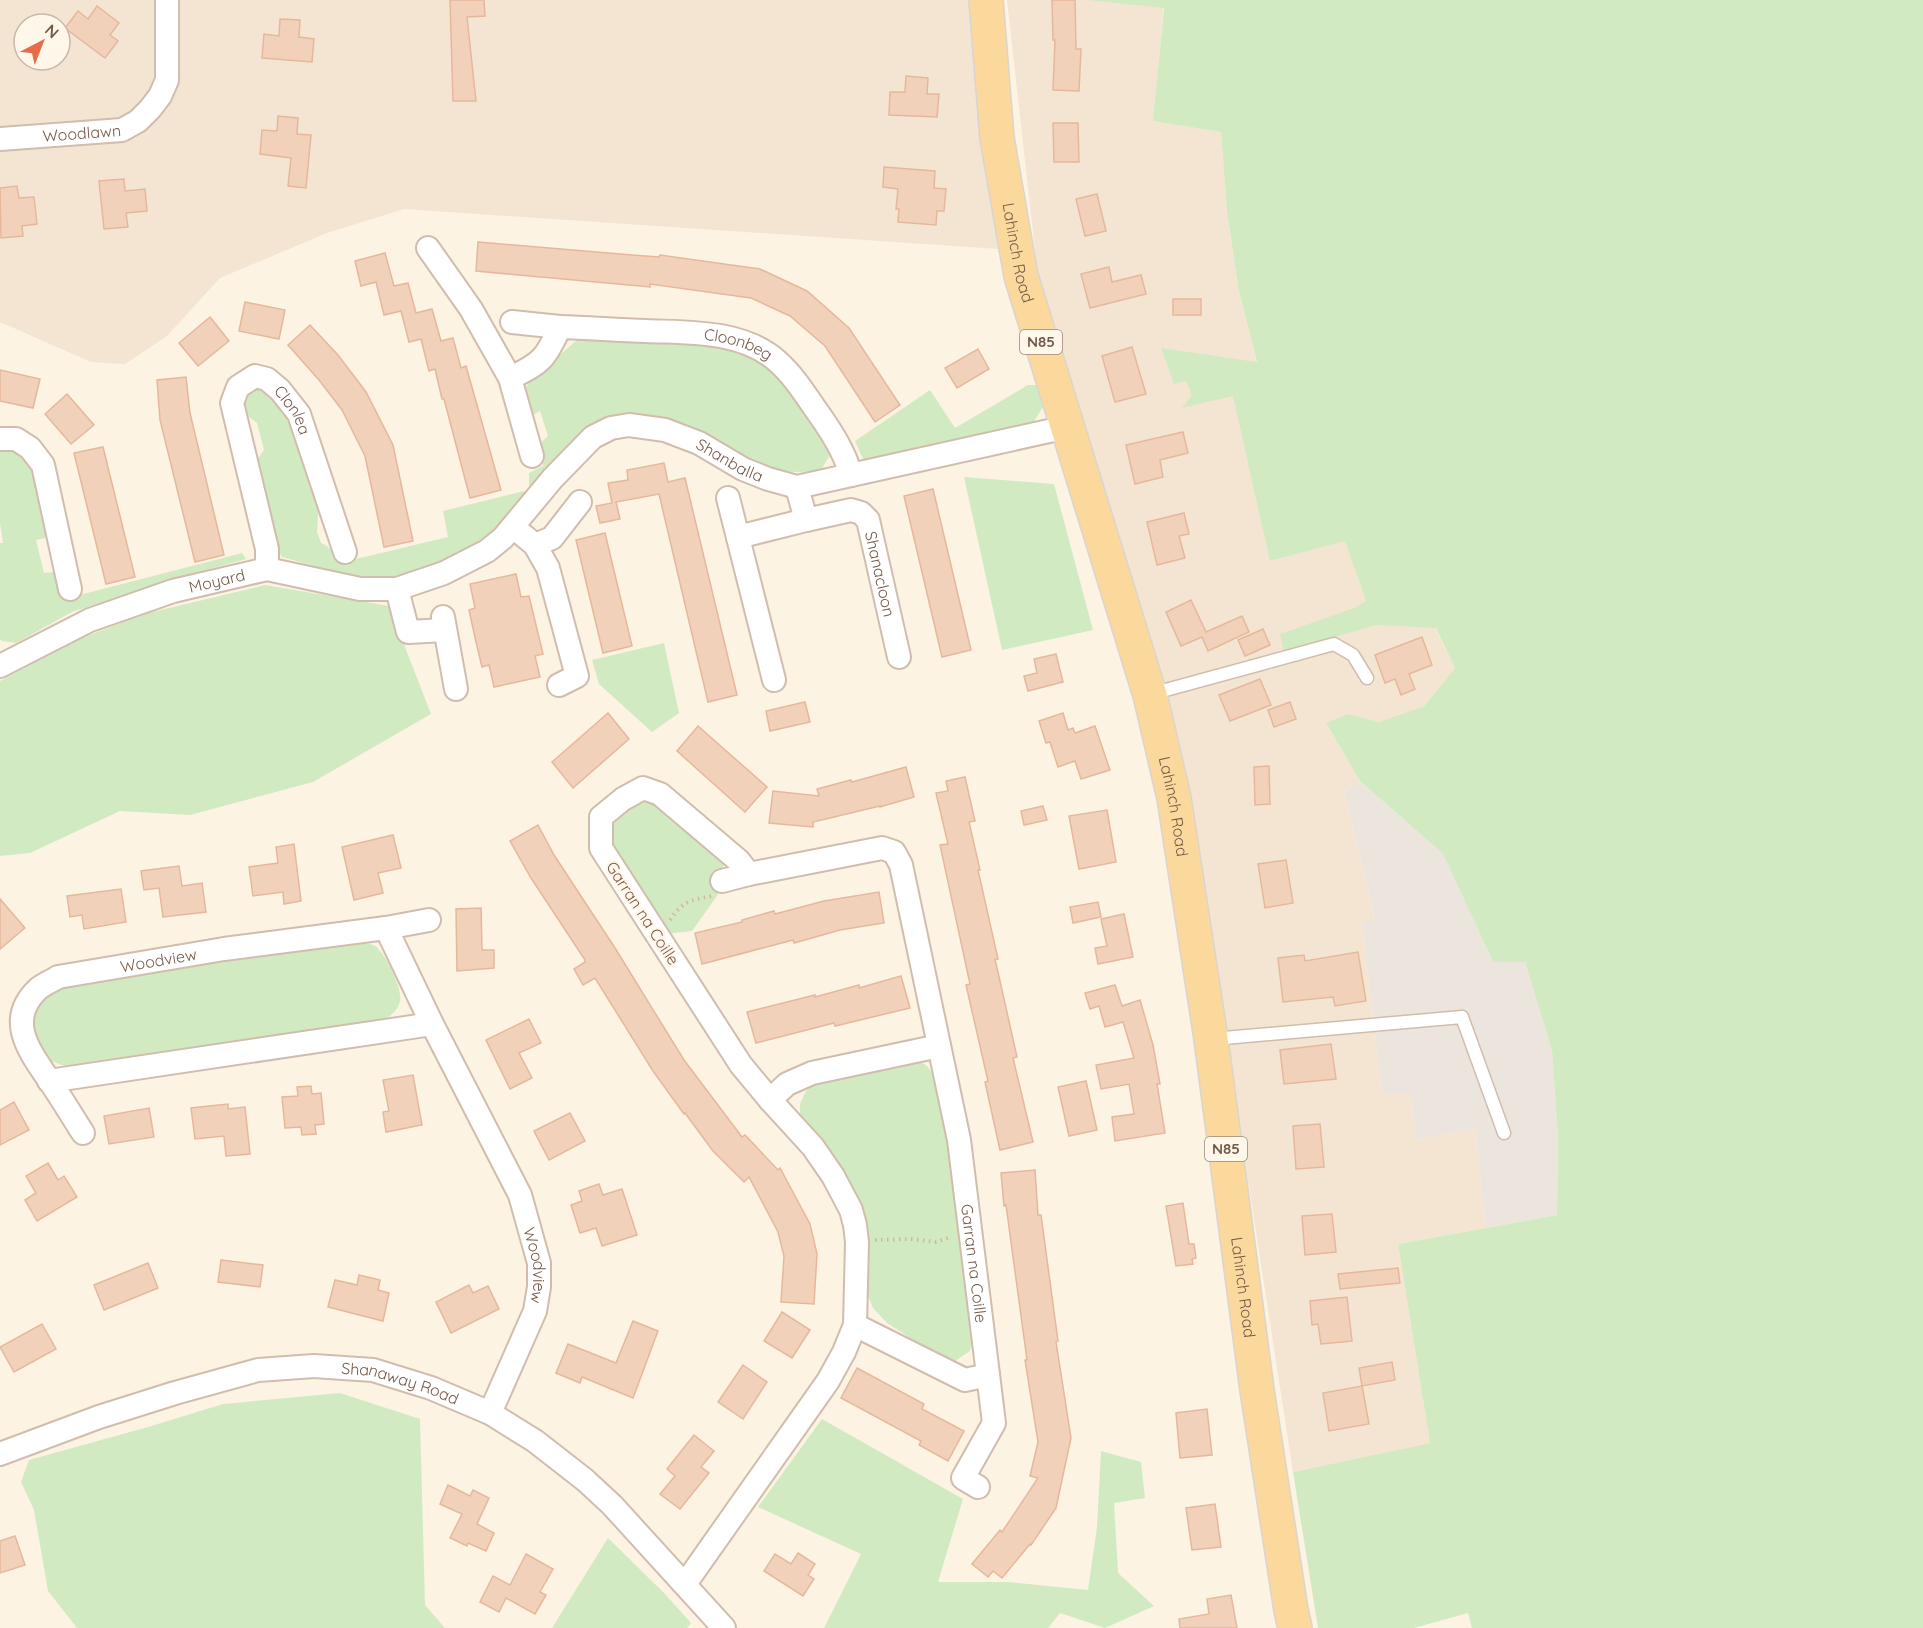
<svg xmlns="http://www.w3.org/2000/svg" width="1923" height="1628" viewBox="0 0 1923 1628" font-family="Quicksand,sans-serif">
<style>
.residential{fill:#f4e5d2;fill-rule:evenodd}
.industrial{fill:#ece5de}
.green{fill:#d2eac2}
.building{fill:#f2d1bb;stroke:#e5b89b;stroke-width:1.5}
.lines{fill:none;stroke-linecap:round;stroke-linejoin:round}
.lane-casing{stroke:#d0bdad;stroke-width:15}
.street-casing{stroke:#d0bdad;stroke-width:26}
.primary-casing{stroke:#dbd4d0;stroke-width:36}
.path{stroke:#d7b49e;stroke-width:4;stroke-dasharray:1.5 4.5;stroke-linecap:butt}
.lane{stroke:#fff;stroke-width:12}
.street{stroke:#fff;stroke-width:22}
.primary{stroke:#fbd89b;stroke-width:33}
.labels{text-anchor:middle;stroke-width:5;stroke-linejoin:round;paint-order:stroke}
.shield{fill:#fff7ea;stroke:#9e8879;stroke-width:1.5}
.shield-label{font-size:15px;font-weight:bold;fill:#755949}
.street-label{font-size:16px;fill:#755949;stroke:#fff7ea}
</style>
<rect width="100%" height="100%" fill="#fcf3e3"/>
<g class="residential">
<path d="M0,0H973L984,129L998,249L404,209L327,233L220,278L167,336L125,364L91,362L0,322ZM24,24H60V60H24Z"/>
<polygon points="1007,0 1164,0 1154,121 1221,132 1227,213 1239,292 1257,363 1271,561 1345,540 1366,601 1435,627 1455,668 1424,706 1379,722 1348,714 1326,723 1360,781 1344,790 1375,921 1362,922 1382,1093 1410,1093 1416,1140 1475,1128 1486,1228 1398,1244 1430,1443 1293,1472 1188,791 1038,277"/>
</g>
<polygon class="industrial" points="1360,781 1443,854 1493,962 1525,961 1552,1050 1558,1137 1557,1215 1486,1228 1475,1128 1416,1140 1410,1093 1382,1094 1362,922 1375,920 1344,790"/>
<g class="green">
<polygon points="1087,0 1923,0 1923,1628 1472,1628 1468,1613 1414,1628 1318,1628 1293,1472 1430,1443 1398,1244 1557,1215 1558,1137 1552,1050 1525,962 1493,962 1443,854 1360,781 1326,723 1348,714 1379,722 1424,706 1455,668 1436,628 1376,625 1284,652 1280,634 1354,608 1366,601 1345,541 1270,561 1233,396 1182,408 1192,395 1186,381 1174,384 1161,348 1257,362 1239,292 1227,212 1221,132 1153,121 1164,8"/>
<path d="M578,339L720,343L767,362L787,379L832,452L821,470C780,478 742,460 705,446C679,436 652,427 626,417L529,492V473L543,466L538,445L548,436L540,411L529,417L523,393L529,382Z"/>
<polygon points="1028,385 1039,385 1044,405 1035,420 1025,429 872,462 863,459 855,441 930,390 955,428"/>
<path d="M259,389L268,393L279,403L290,417L319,501L317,532L321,543C334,549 332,553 339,563L448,537L443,511L524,491L526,497L498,529L475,547L426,567L393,577L364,578L350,576L282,557L277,549L257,460L264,450L257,423L245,414L242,396L250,390Z"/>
<polygon points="0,448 15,448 32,466 50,533 45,538 36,540 44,573 54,572 59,574 64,599 242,553 246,559 170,580 72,612 16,643 2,641 0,639 0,543 3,543 0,523"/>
<polygon points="964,477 1054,484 1093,630 1002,650"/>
<polygon points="265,585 389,606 431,714 313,782 190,815 120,811 30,853 0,856 0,681 82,638 144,614"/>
<polygon points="664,643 679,713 652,732 599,684 592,660"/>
<path d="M648,799L660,806L723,861C725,870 719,873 712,879L719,893L692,931L665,934L610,845C609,841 607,835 607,831C609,815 635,801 648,799Z"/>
<path d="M357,943C364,943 369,943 375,946C385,952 403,989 400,1001C398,1011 390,1016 382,1021L224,1048L65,1066C35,1057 38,1046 31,1019L41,999L58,989L206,959Z"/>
<polygon points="914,1061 921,1062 927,1066 937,1080 954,1174 972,1342 970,1351 955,1361 946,1361 887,1323 873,1308 866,1291 862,1225 804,1123 800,1113 800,1104 806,1091 819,1079"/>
<polygon points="340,1393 420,1419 425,1605 445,1628 77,1628 48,1591 34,1510 21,1482 29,1460 148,1427 223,1404"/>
<polygon points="822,1419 963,1499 938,1582 1008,1582 1088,1590 1097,1527 1101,1451 1141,1462 1145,1498 1114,1503 1118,1573 1154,1606 1105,1628 1060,1613 1048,1628 824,1628 861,1554 758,1507"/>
<polygon points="608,1538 665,1594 691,1623 687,1628 552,1628"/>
</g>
<g class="building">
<polygon points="450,0 484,0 485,16 467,17 476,101 453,101"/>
<polygon points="1052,0 1075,0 1076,49 1081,49 1079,91 1053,90 1055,40 1053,40"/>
<polygon points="97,6 119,23 110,35 118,41 105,58 65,28 78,11 88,19"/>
<polygon points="280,19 300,20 299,37 314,39 312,62 262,58 264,34 279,36"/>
<polygon points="906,76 928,78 927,94 939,94 937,117 889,115 890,92 905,92"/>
<polygon points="278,116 298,118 297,134 311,135 306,188 288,186 291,158 260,154 262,130 277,131"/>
<polygon points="1053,123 1078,123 1079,162 1054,162"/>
<polygon points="884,167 935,171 934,188 946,189 944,211 937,211 936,225 898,222 899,209 896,209 898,189 883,187"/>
<polygon points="124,179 125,191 145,189 147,211 126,213 128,227 104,229 99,181"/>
<polygon points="17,186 19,198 34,197 37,224 22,226 23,236 1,238 0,188"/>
<polygon points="1097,194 1106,231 1085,236 1076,199"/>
<polygon points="478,242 632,255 659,257 660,255 760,269 807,291 849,328 900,405 875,422 825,346 790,316 751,298 650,284 650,287 476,271"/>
<polygon points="385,253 394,286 408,283 416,313 432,309 441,341 453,338 461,368 466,366 501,490 470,498 444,399 442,399 435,369 429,371 421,339 409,342 401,311 384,315 376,282 361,286 355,261"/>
<polygon points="1109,267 1112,282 1141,275 1146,294 1090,308 1081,274"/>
<rect x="1173" y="299" width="28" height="16"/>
<polygon points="245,302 285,310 279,339 239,331"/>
<polygon points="210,317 229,341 198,366 179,343"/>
<polygon points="310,325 338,355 366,392 393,445 413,541 384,547 365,456 342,410 319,380 288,345"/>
<polygon points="1132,347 1146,394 1115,402 1102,356"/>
<polygon points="978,349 989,369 957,388 945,368"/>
<polygon points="0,370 40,379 33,408 0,401"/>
<polygon points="186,377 190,413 224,555 195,562 160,420 157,380"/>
<polygon points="67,394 94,425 71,444 45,414"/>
<polygon points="1183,432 1188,453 1160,460 1163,477 1135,484 1126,445"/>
<polygon points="103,447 135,577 106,584 74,453"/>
<polygon points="664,463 668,482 685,478 737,695 708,702 659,494 616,502 620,519 600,523 596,506 612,503 608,483 628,480 627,470"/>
<polygon points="933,489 971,650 942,657 904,496"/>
<polygon points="1184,513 1189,534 1179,536 1185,558 1157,565 1147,522"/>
<polygon points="605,533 632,646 603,653 576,540"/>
<polygon points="516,574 521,597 529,596 543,654 535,656 540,677 494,687 489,665 482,667 476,642 469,610 475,608 470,584"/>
<polygon points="1191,600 1206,632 1242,616 1249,632 1208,651 1202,637 1181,646 1166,612"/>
<polygon points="1263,629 1270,645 1245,656 1238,640"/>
<polygon points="1422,637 1432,665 1409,674 1415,689 1401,695 1395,679 1385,683 1375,655"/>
<polygon points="1056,654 1063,682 1028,691 1024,676 1037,673 1034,659"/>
<polygon points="1260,679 1271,705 1230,721 1219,695"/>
<polygon points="805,702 810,722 770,731 766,711"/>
<polygon points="1290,702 1296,719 1274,727 1268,710"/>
<polygon points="608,713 629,739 573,788 552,762"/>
<polygon points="1063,713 1068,730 1073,728 1075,733 1095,726 1110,770 1081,779 1075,761 1058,767 1050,742 1046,743 1039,721"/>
<polygon points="698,726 767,787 745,812 677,751"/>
<polygon points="1269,766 1270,804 1255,805 1254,767"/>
<polygon points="906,767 914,797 880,807 880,806 813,822 813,827 769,823 773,791 819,796 817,789 851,780 852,782"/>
<polygon points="965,777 975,821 969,822 980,870 978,870 998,959 995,959 1017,1057 1013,1058 1033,1142 1000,1150 985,1082 988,1081 966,985 970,984 940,845 948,844 936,793 948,791 946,781"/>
<polygon points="1043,806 1047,820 1024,825 1021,811"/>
<polygon points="1107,810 1116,862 1079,869 1069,816"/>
<polygon points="538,825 554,855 615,948 684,1060 742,1137 745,1135 778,1170 780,1168 810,1224 817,1254 814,1304 781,1302 784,1256 778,1232 749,1177 744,1182 713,1151 685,1113 684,1114 653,1071 595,978 583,985 574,969 585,962 585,960 531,878 510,841"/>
<polygon points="393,835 401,868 378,873 383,893 354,900 342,847"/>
<polygon points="294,844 301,901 284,904 283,892 253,896 249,867 278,863 276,847"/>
<polygon points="1286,860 1293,903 1265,908 1258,864"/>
<polygon points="179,866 182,886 202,883 206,912 163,917 159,888 144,890 141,871"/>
<polygon points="121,889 126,922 84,929 82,915 70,917 67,896"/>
<polygon points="879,892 884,923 840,930 794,943 793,940 702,964 695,933 742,922 742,920 774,911 775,914 824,901"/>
<polygon points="0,899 25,928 0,949"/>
<polygon points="1098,902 1101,917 1073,923 1070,907"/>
<polygon points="481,908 482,950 494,950 494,968 457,971 456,909"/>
<polygon points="1124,914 1133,957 1098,964 1095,948 1107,946 1101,919"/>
<polygon points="1358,952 1366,1001 1335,1006 1333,997 1283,1002 1278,958 1304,955 1305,961"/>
<polygon points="901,976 910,1008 835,1026 834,1023 756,1043 747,1012 815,995 815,997 859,985 859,988"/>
<polygon points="1115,985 1122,1006 1140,1000 1153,1045 1160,1084 1157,1084 1165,1133 1115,1141 1112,1117 1134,1114 1129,1084 1101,1089 1096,1065 1134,1058 1123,1022 1105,1027 1099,1006 1090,1009 1085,993"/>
<polygon points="529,1019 541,1043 519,1053 532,1078 510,1089 486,1040"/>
<polygon points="1331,1044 1336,1079 1284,1084 1280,1050"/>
<polygon points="413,1075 422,1125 386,1132 383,1112 389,1111 383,1080"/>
<polygon points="1086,1081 1097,1130 1069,1136 1058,1087"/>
<polygon points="311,1086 312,1094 321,1093 324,1124 315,1125 316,1134 302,1135 301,1127 285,1128 282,1097 298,1096 297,1087"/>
<polygon points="14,1102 29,1130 0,1145 0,1110"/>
<polygon points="228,1104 228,1109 245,1107 250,1154 226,1156 224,1136 195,1139 191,1108"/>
<polygon points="149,1108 154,1137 109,1144 104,1116"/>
<polygon points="570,1113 585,1141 549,1160 534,1131"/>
<polygon points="1320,1124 1324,1167 1296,1169 1293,1126"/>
<polygon points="48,1163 58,1180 64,1176 77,1197 37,1221 25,1200 36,1193 26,1176"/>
<polygon points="1035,1170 1038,1215 1041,1215 1058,1341 1056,1342 1071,1438 1056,1508 1031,1545 1030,1544 1002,1578 993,1571 988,1577 972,1564 1000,1530 1002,1532 1038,1478 1030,1476 1038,1442 1025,1360 1027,1360 1006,1205 1004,1206 1001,1173"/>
<polygon points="599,1184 603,1195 622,1189 637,1235 602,1246 596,1228 580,1233 571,1205 582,1201 579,1191"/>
<polygon points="1183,1203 1189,1244 1194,1244 1196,1258 1192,1259 1193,1264 1176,1266 1166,1206"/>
<polygon points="1332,1214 1336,1252 1305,1255 1302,1216"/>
<polygon points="221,1260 263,1265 260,1287 218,1282"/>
<polygon points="148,1263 158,1288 104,1310 94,1285"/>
<polygon points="1398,1268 1400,1283 1340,1289 1338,1274"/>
<polygon points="359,1275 380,1280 378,1290 389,1293 383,1321 328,1307 335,1280 357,1285"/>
<polygon points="469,1285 473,1293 488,1286 499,1309 451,1333 436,1302"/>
<polygon points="1347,1297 1352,1341 1321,1344 1318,1324 1312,1325 1310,1301"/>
<polygon points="782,1312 810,1330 792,1358 764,1341"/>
<polygon points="633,1321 658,1331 633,1398 582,1377 580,1383 556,1373 568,1344 616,1363"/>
<polygon points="42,1324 56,1349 14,1372 0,1347"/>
<polygon points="1392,1362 1395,1380 1362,1386 1359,1368"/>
<polygon points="743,1365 767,1382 743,1419 718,1402"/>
<polygon points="857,1368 924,1404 922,1409 964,1431 948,1461 919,1445 921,1441 841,1398"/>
<polygon points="1362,1386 1369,1424 1329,1431 1323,1393"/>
<polygon points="1207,1409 1212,1455 1180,1458 1176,1413"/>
<polygon points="694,1435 714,1451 701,1467 709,1473 680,1509 660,1494 675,1476 667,1469"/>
<polygon points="448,1485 470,1496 473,1490 489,1498 477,1524 494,1533 486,1551 468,1543 467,1546 450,1538 462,1514 440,1504"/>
<polygon points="1215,1504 1221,1547 1192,1550 1186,1508"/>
<polygon points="15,1536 25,1565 0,1573 0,1541"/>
<polygon points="798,1553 815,1564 808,1575 814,1579 803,1596 764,1571 775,1554 791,1564"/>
<polygon points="526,1554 553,1569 540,1592 546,1595 535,1614 506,1598 499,1612 480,1602 493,1576 510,1585"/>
<polygon points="1231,1595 1237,1628 1180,1628 1179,1619 1209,1614 1207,1599"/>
</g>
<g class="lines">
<g class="lane-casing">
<g id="lane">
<polyline points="1151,694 1334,644 1353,655 1367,678"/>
<polyline points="1213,1039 1462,1017 1504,1133"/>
</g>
</g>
<g class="street-casing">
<g id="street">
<path id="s1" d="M0,139L122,130L138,121L150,109L160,96L167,80V0"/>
<polyline points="428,248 471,309 510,378 532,456"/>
<polyline points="512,322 560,327"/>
<path id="s2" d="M510,378C541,364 546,358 560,327C589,328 617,330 646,331C690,333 742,330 777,361C792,374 803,391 814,407C829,428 844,450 851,475"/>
<polyline points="0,439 16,439 30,448 43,465 70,589"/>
<path id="s3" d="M797,487L806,520L851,510L861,513L868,520L899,657"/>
<polyline points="728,498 774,680"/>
<polyline points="513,527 535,545 548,568 577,676 559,685"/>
<polyline points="738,537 806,520"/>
<polyline points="535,545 552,538 580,502"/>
<path id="s4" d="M267,569V549L232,403L238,387L255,376L267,379L280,390L299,414L345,552"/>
<polyline points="397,589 408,632 445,630"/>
<polyline points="443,617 456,689"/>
<path id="s5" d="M0,666L90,620L173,591L267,569L360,589H397L444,573L487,551L503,538L553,478L593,437L611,428L629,425L665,430L699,443L743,469L768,479L797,487L1067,427"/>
<polyline points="722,881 749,874"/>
<polyline points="386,928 432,1024"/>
<path id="s6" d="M49,1081L432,1024L520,1195L539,1263V1287L535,1311L490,1413"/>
<polyline points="770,1100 787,1084 812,1073 939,1046"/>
<path id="s7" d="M83,1133C72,1116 62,1099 51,1083C31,1053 4,1021 38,989C44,984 52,981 58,977L224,949L386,928L429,920"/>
<polyline points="855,1325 965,1380 988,1375"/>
<path id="s8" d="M0,1454L99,1417L175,1393L258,1370L314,1366L373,1370L431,1388L490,1413L535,1441L585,1480L612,1505L724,1628"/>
<path id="s9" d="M685,1584L828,1381L844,1352L855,1325L857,1242L855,1225L851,1210L833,1176L813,1147L770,1100L741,1065L601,848V817L623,799L643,788L660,794L739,861L749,874L882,848L894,852L901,865L959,1140L994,1423L963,1478L978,1487"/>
</g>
</g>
<g class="primary-casing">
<g id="primary">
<path id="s10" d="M986,0L997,138L1021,276L1150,695L1174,798L1211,1039L1257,1390L1291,1610L1295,1628"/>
</g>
</g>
<g class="path">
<path d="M670,920C683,901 689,901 711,896"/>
<polyline points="875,1240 911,1239 936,1242 951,1237"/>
</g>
<use href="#lane" class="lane"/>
<use href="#street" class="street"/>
<use href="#primary" class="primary"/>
</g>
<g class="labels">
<g class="shield">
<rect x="1020" y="330" width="42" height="24" rx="4.5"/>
<rect x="1205" y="1137" width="42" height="24" rx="4.5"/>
</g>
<g class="shield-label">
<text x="1041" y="347">N85</text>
<text x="1226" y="1154">N85</text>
</g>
<g class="street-label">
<text dy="6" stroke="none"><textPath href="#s1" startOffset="82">Woodlawn</textPath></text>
<text dy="6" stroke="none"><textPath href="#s10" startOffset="255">Lahinch Road</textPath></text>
<text dy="6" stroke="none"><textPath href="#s2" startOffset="254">Cloonbeg</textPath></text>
<text dy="6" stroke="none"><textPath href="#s4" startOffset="261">Clonlea</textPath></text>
<text dy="6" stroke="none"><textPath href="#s5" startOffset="818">Shanballa</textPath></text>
<text dy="6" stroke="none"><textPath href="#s3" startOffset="156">Shanacloon</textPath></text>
<text dy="6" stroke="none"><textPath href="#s5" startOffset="234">Moyard</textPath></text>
<text dy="6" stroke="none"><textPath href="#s10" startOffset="831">Lahinch Road</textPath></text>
<text transform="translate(643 913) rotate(57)" y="6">Garran na Coille</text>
<text dy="6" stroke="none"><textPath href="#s7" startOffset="291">Woodview</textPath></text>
<text dy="6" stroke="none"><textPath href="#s9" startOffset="1656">Garran na Coille</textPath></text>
<text dy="6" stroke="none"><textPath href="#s6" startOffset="652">Woodview</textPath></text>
<text dy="6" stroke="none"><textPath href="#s10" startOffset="1317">Lahinch Road</textPath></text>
<text dy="6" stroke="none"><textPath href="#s8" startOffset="416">Shanaway Road</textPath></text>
</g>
</g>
<g transform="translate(42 42) rotate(42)"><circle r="28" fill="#fff7ea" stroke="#c8b8aa" stroke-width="1.5"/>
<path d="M0-4.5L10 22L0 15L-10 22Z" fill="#e76c48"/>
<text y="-9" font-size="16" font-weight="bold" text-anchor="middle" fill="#755949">N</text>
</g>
</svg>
